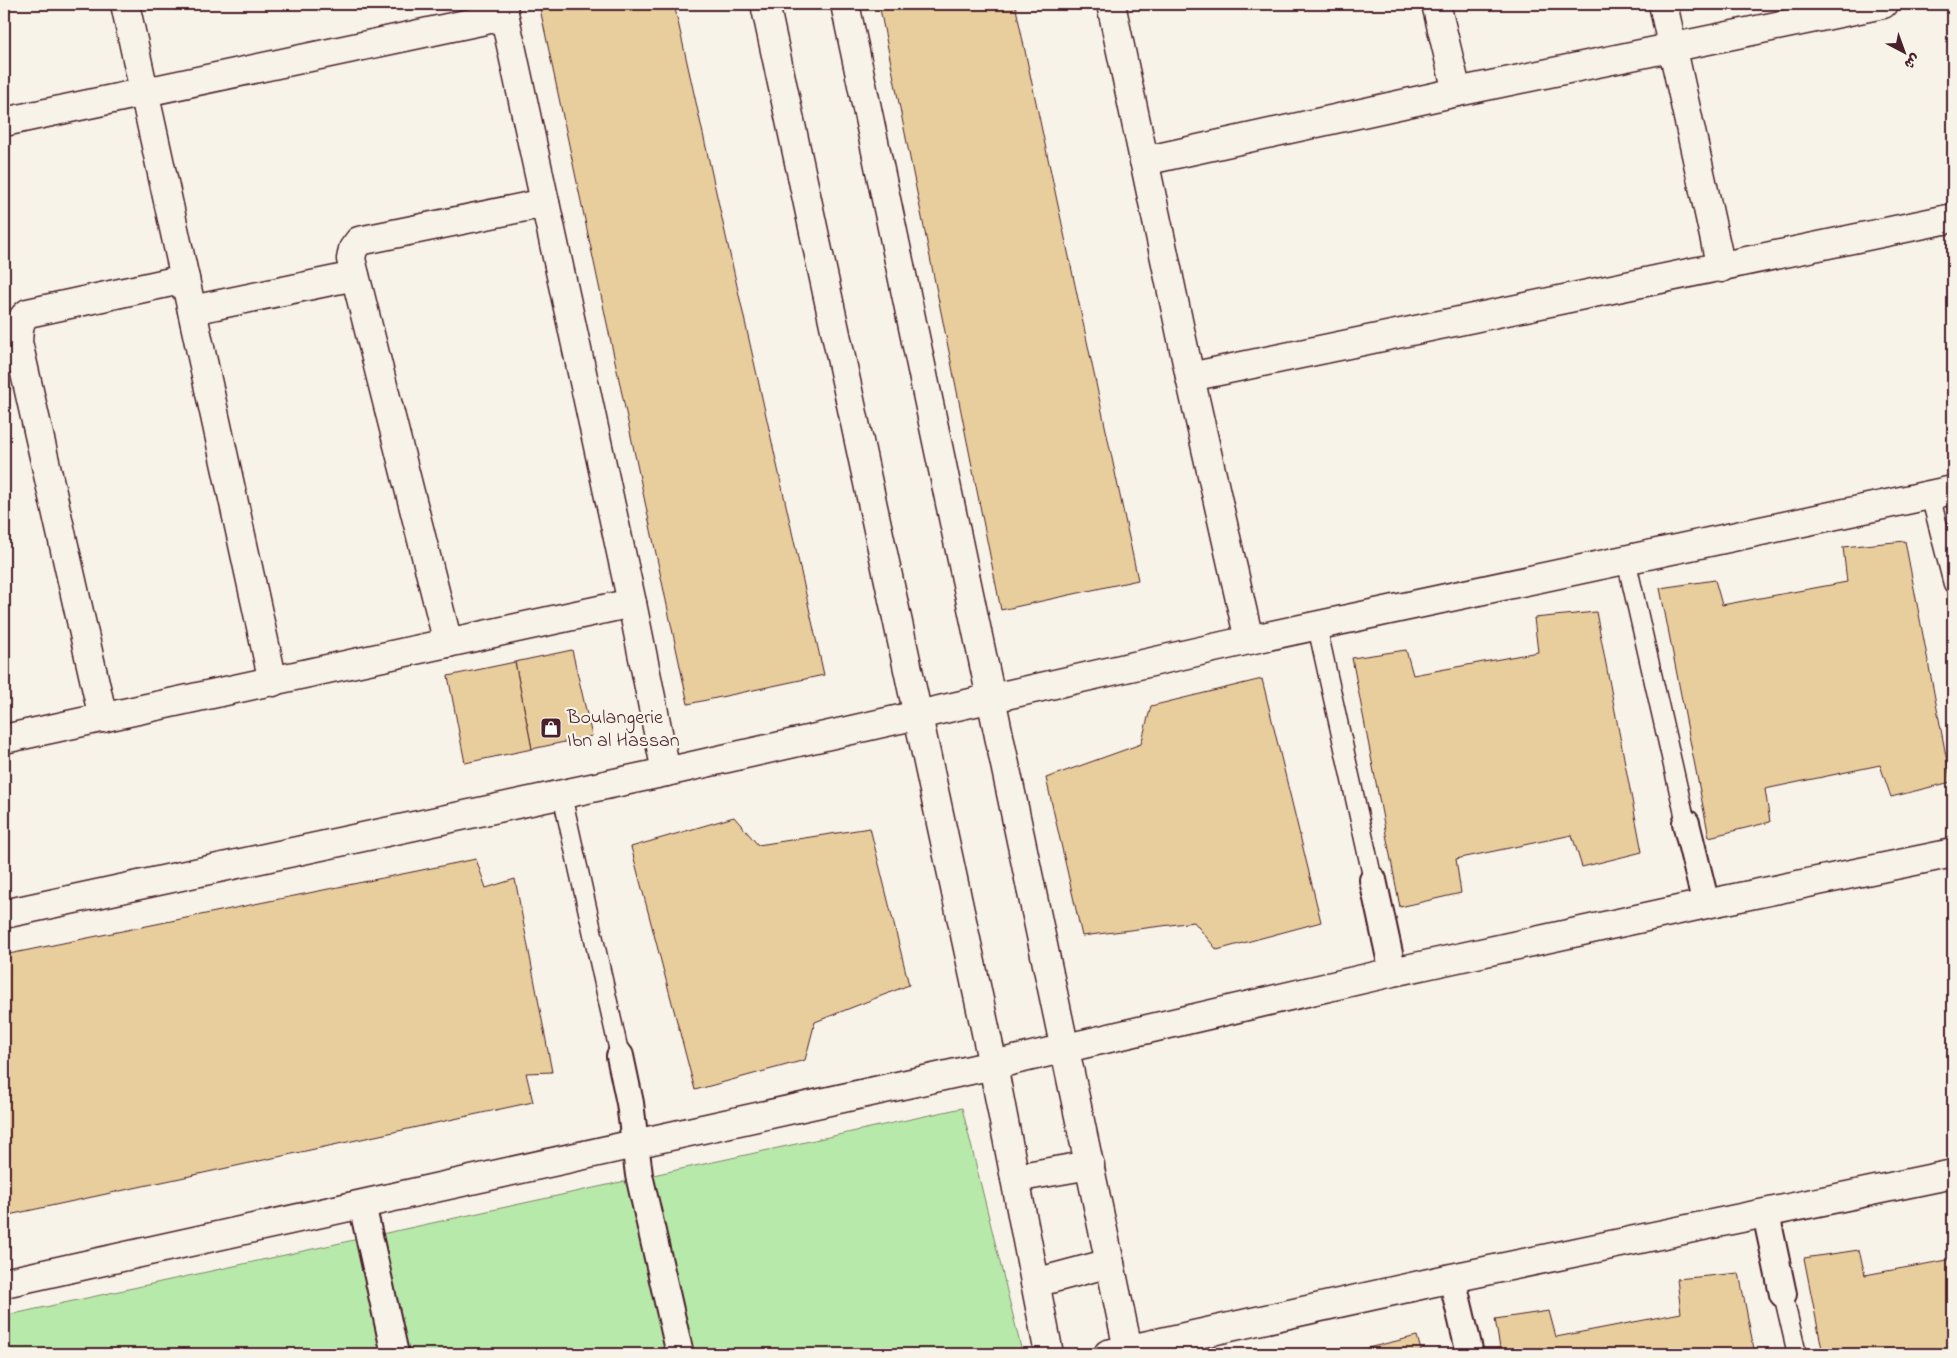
<svg xmlns="http://www.w3.org/2000/svg" width="1957" height="1358" viewBox="0 0 1957 1358" font-family="'Indie Flower','Playpen Sans Arabic',sans-serif">
<style>
.green{fill:#b7eaaa;stroke:#80846a}
.building{fill:#e8ce9d;stroke:#4a1f2b}
.lines{fill:none;stroke-linecap:round;stroke-linejoin:round}
.service-casing{stroke:#4a1f2b;stroke-width:21}
.pedestrian-casing{stroke:#4a1f2b;stroke-width:30}
.minor-casing{stroke:#4a1f2b;stroke-width:31}
.tertiary-casing{stroke:#4a1f2b;stroke-width:31}
.service{stroke:#f7f3e8;stroke-width:18}
.pedestrian{stroke:#f7f3e8;stroke-width:26}
.minor{stroke:#f7f3e8;stroke-width:28}
.tertiary{stroke:#f7f3e8;stroke-width:28}
.labels{text-anchor:middle;stroke-width:4.5;stroke-linejoin:round;paint-order:stroke}
.poi-label{font-size:20px;fill:#4a1f2b;stroke:#f7f3e8;text-anchor:start}
</style>
<rect width="100%" height="100%" fill="#f7f3e8"/>
<filter id="ink" filterUnits="userSpaceOnUse"><feTurbulence type="fractalNoise" baseFrequency=".02" numOctaves="2"/><feDisplacementMap in="SourceGraphic" scale="10" xChannelSelector="R" yChannelSelector="G"/><feConvolveMatrix kernelMatrix="1 2 1 2 8 2 1 2 1" color-interpolation-filters="sRGB"/></filter>
<g filter="url(#ink)">
<polygon class="green" points="962,1108 1022,1352 1012,1354 4,1354 4,1316"/>
<g class="building">
<polygon points="539,4 674,4 824,675 688,704"/>
<polygon points="879,4 1015,4 1138,580 1001,610"/>
<polygon points="1905,541 1951,782 1891,797 1880,765 1765,789 1770,822 1709,837 1660,588 1715,580 1722,605 1847,582 1843,547"/>
<polygon points="1596,612 1642,852 1582,867 1572,835 1456,859 1461,893 1400,907 1352,658 1406,650 1413,675 1538,652 1534,618"/>
<polygon points="572,650 592,736 532,749 515,662"/>
<polygon points="515,662 532,749 465,763 448,676"/>
<polygon points="1262,679 1321,922 1217,950 1194,922 1082,936 1046,778 1141,744 1151,706"/>
<polygon points="734,817 758,845 870,828 909,985 815,1022 805,1060 695,1090 631,847"/>
<polygon points="476,859 486,888 515,879 552,1072 526,1073 533,1102 4,1216 4,955"/>
<polygon points="1859,1250 1865,1275 1953,1259 1953,1354 1823,1354 1804,1258"/>
<polygon points="1739,1273 1755,1354 1501,1354 1495,1319 1549,1311 1556,1337 1681,1313 1677,1279"/>
<polygon points="1417,1336 1422,1354 1343,1354"/>
</g>
<g class="lines">
<g class="service-casing">
<g id="service">
<polyline points="1930,495 1953,584"/>
<polyline points="1626,559 1686,823"/>
<polyline points="1317,626 1373,880"/>
<polyline points="562,795 620,1056"/>
<polyline points="1783,1294 1797,1354"/>
</g>
</g>
<g class="pedestrian-casing">
<g id="pedestrian">
<polyline points="1686,823 1706,904"/>
<polyline points="1373,880 1393,972"/>
<polyline points="620,1056 630,1103 639,1175 680,1354"/>
<polyline points="362,1204 395,1354"/>
<polyline points="1766,1214 1783,1294"/>
<polyline points="1452,1278 1470,1354"/>
</g>
</g>
<g class="minor-casing">
<g id="minor">
<polyline points="125,4 273,682"/>
<polyline points="502,4 632,603 666,772"/>
<polyline points="1111,4 1190,377 1249,640"/>
<polyline points="1436,4 1457,92"/>
<polyline points="1663,4 1721,268"/>
<polyline points="4,122 504,16"/>
<polyline points="1144,161 1457,92 1883,4"/>
<polyline points="192,310 355,276"/>
<polyline points="1190,377 1953,218"/>
<polyline points="448,643 351,259 353,249 359,241 545,203"/>
<path d="M103,718L18,342C19,331 18,320 28,313L185,279"/>
<polyline points="4,739 632,603"/>
<polyline points="4,914 666,772 1249,640 1953,490"/>
<polyline points="4,1283 993,1065 1393,972 1706,904 1953,853"/>
<polyline points="1108,1354 1452,1278 1953,1174"/>
</g>
</g>
<g class="tertiary-casing">
<g id="tertiary">
<polyline points="765,4 993,1065 1049,1354"/>
<polyline points="845,4 1129,1354"/>
<polyline points="1015,1178 1090,1165"/>
<polyline points="1035,1283 1110,1263"/>
</g>
</g>
<use href="#service" class="service"/>
<use href="#pedestrian" class="pedestrian"/>
<use href="#minor" class="minor"/>
<use href="#tertiary" class="tertiary"/>
</g>
</g>
<defs>
<g id="shop-square" transform="scale(1.125)"><rect x="-9" y="-9" width="18" height="18" rx="4" fill="#4a1f2b" stroke="#f7f3e8"/><path d="M-5-2.5h2.3a2.7 3.5 0 0 1 5.4 0H5L5.5 6h-11ZM-1.5-2.5h3a1.5 2.3 0 0 0-3 0Z" fill="#fff"/></g>
</defs>
<g fill-rule="evenodd">
<use href="#shop-square" x="551" y="728"/>
</g>
<g class="labels">
<g class="poi-label">
<text x="567" y="723">Boulangerie<tspan x="567" dy="23">Ibn al Hassan</tspan></text>
</g>
</g>
<rect width="1957" height="1358" fill="none" stroke="#f7f3e8" stroke-width="20"/>
<rect x="10" y="10" width="1937" height="1338" fill="none" stroke="#4a1f2b" stroke-width="2" filter="url(#ink)"/>
<g transform="translate(1904 52) rotate(139)" stroke="#f7f3e8" stroke-width="4" paint-order="stroke">
<path d="M0-4L9 19L0 12L-9 19Z" fill="#4a1f2b"/>
<text y="-8" font-size="14" font-weight="bold" text-anchor="middle" fill="#4a1f2b">ش</text>
</g>
</svg>
